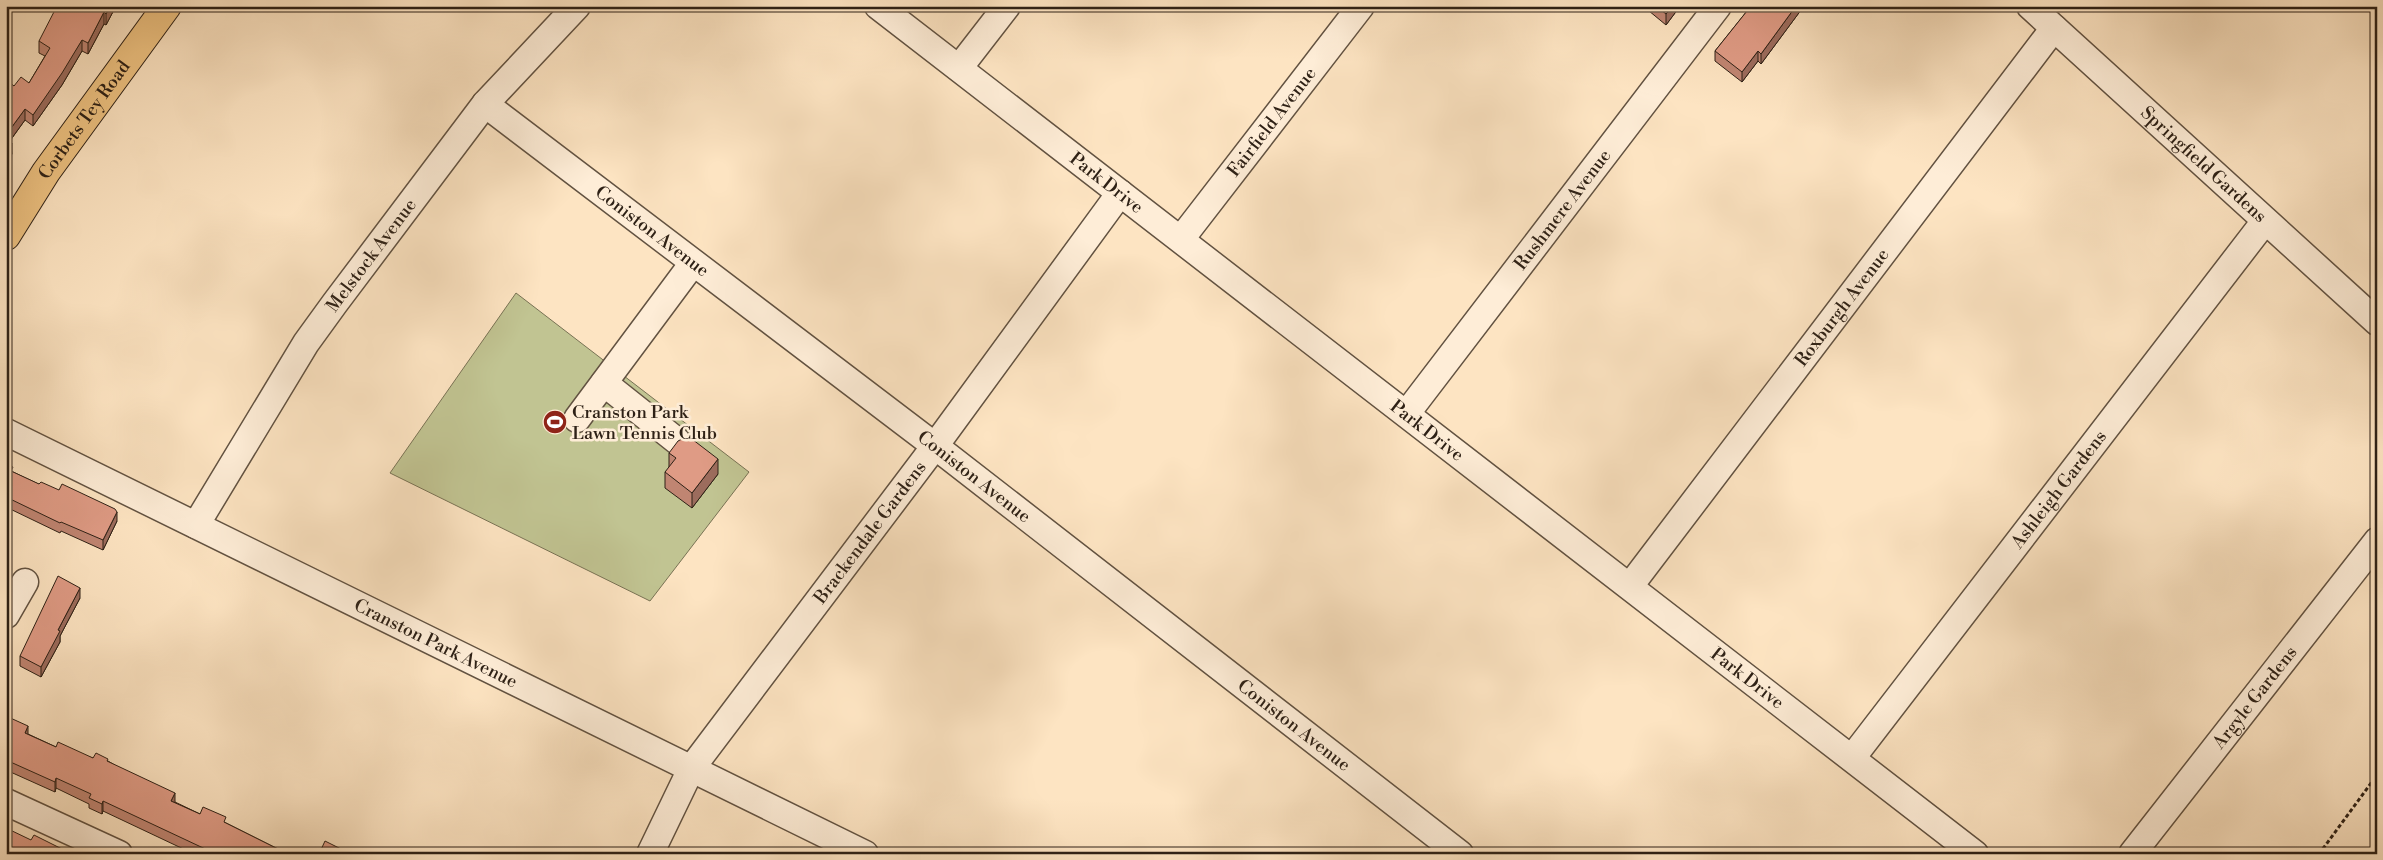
<svg xmlns="http://www.w3.org/2000/svg" width="2383" height="860" viewBox="0 0 2383 860" font-family="'Libre Bodoni',serif">
<style>
.green{fill:#c1c492;stroke:#787254}
.lines{fill:none;stroke-linecap:round;stroke-linejoin:round}
.minor-casing{stroke:#625241;stroke-width:29}
.major-casing{stroke:#2e2116;stroke-width:30}
.path{stroke:#2e2116;stroke-width:3;stroke-dasharray:4 2.5;stroke-linecap:butt}
.minor{stroke:#feedd7;stroke-width:26}
.major{stroke:#eec281;stroke-width:28}
.wall{fill:#c08572;stroke:#2e2116}
.shaded-wall{fill:#9c6c5d;stroke:#2e2116}
.building{fill:#df9b85;stroke:#2e2116}
.labels{text-anchor:middle;stroke-width:5;stroke-linejoin:round;paint-order:stroke}
.street-label{font-size:18px;fill:#2e2116;stroke:#feedd7}
.poi-label{font-size:18px;fill:#2e2116;stroke:#feedd7;text-anchor:start}
</style>
<rect width="100%" height="100%" fill="#fde4c2"/>
<filter id="stains"><feTurbulence type="fractalNoise" baseFrequency=".004" numOctaves="4"/><feColorMatrix values="0 0 0 0 .2 0 0 0 0 .09 0 0 0 0 .02 0 0 0 .5 -.17"/></filter>
<radialGradient id="worn" r=".72"><stop offset=".6" stop-color="#630" stop-opacity="0"/><stop offset="1" stop-color="#630" stop-opacity=".3"/></radialGradient>
<polygon class="green" points="516,293 749,472 650,601 390,473"/>
<g class="lines">
<g class="minor-casing">
<g id="minor">
<path id="s1" d="M878,6L1975,854"/>
<path id="s2" d="M2030,6L2377,322"/>
<polyline points="959,68 1007,6"/>
<path id="s3" d="M485,104L935,446L1460,854"/>
<path id="s4" d="M1181,239L1361,6"/>
<polyline points="604,383 677,441"/>
<path id="s5" d="M1407,413L1718,6"/>
<polyline points="577,419 693,263"/>
<path id="s6" d="M6,432L865,854"/>
<path id="s7" d="M196,525L306,343L335,303L485,104L577,6"/>
<path id="s8" d="M1630,586L2054,28"/>
<polyline points="6,615 25,582"/>
<path id="s9" d="M1852,758L2265,221"/>
<polyline points="6,802 119,854"/>
<path id="s10" d="M650,854L691,769L935,446L1120,193"/>
<path id="s11" d="M2132,854L2377,541"/>
</g>
</g>
<g class="major-casing">
<g id="major">
<path id="s12" d="M6,236L46,172L167,6"/>
</g>
</g>
<polyline class="path" points="2319,854 2377,775"/>
<use href="#minor" class="minor"/>
<use href="#major" class="major"/>
</g>
<g class="wall">
<polygon points="116,6 106,25 104,24 88,54 82,51 62,85 33,126 25,120 10,141 12,154 6,162 6,80 14,86 29,83 45,56 39,53 39,41"/>
<polygon points="1643,6 1678,6 1678,9 1666,25"/>
<polygon points="1751,6 1804,6 1761,64 1758,61 1742,82 1715,61 1715,51"/>
<polygon points="669,453 718,474 692,508 665,488 665,472 669,468"/>
<polygon points="6,464 13,472 117,521 103,550 61,531 60,533 6,507"/>
<polygon points="80,598 60,636 60,642 41,677 20,666 20,656"/>
<polygon points="6,716 28,734 56,747 93,758 108,761 175,802 200,814 226,823 288,854 194,854 103,811 102,814 89,808 89,804 56,788 55,792 6,770"/>
</g>
<g class="shaded-wall">
<polygon points="110,6 116,6 106,25 106,14"/>
<polygon points="1673,6 1678,6 1678,9 1666,25 1666,14"/>
<polygon points="1796,6 1804,6 1761,64 1761,54"/>
<polygon points="104,12 104,24 88,54 88,43"/>
<polygon points="82,40 82,51 62,85 33,126 33,115"/>
<polygon points="1758,51 1758,61 1742,82 1742,72"/>
<polygon points="25,109 25,120 6,146 6,135"/>
<polygon points="12,143 12,154 6,162 6,151"/>
<polygon points="718,459 718,474 692,508 692,493"/>
<polygon points="117,512 117,521 103,550 103,540"/>
<polygon points="80,588 80,598 60,636 60,642 41,677 41,667 58,630"/>
<polygon points="28,726 28,737 25,733"/>
<polygon points="56,778 56,788 55,792 55,782"/>
<polygon points="175,793 175,803 171,801"/>
<polygon points="103,801 103,811 102,814 102,804"/>
</g>
<g class="building">
<polygon points="57,6 110,6 106,14 104,12 88,43 82,40 62,73 33,115 25,109 6,135 6,80 14,86 21,77 29,83 50,48 39,41"/>
<polygon points="1656,6 1673,6 1666,14"/>
<polygon points="1751,6 1796,6 1761,54 1758,51 1742,72 1715,51"/>
<polygon points="6,138 12,143 6,151"/>
<polygon points="688,436 718,459 692,493 665,472 676,458 669,453 678,441"/>
<polygon points="6,464 13,467 11,471 39,484 41,482 59,490 62,484 115,509 117,512 103,540 61,522 60,523 6,497"/>
<polygon points="58,576 80,588 58,630 60,631 41,667 20,656"/>
<polygon points="6,716 28,726 25,733 56,747 58,742 93,758 96,753 108,759 107,761 175,793 171,801 200,814 203,807 226,817 224,822 288,854 216,854 103,801 102,804 89,798 91,794 56,778 55,782 6,760"/>
<polygon points="6,828 31,840 34,835 72,854 6,854"/>
<polygon points="325,841 351,854 319,854"/>
</g>
<defs>
<g id="stadium-disc" transform="scale(1.25)"><circle r="9.5" fill="#8f2418" stroke="#feedd7"/><path d="M0-5a6.5 5 0 1 0 0 10a6.5 5 0 1 0 0-10ZM-3.5-1.8h7v3.6h-7Z" fill="#fff"/></g>
</defs>
<g fill-rule="evenodd">
<use href="#stadium-disc" x="555" y="422"/>
</g>
<g class="labels">
<g class="street-label">
<text dy="6" stroke="none"><textPath href="#s12" startOffset="140">Corbets Tey Road</textPath></text>
<text dy="6" stroke="none"><textPath href="#s4" startOffset="148">Fairfield Avenue</textPath></text>
<text dy="6" stroke="none"><textPath href="#s2" startOffset="235">Springfield Gardens</textPath></text>
<text dy="6" stroke="none"><textPath href="#s1" startOffset="289">Park Drive</textPath></text>
<text dy="6" stroke="none"><textPath href="#s5" startOffset="256">Rushmere Avenue</textPath></text>
<text dy="6" stroke="none"><textPath href="#s3" startOffset="210">Coniston Avenue</textPath></text>
<text dy="6" stroke="none"><textPath href="#s7" startOffset="322">Melstock Avenue</textPath></text>
<text dy="6" stroke="none"><textPath href="#s8" startOffset="350">Roxburgh Avenue</textPath></text>
<text dy="6" stroke="none"><textPath href="#s1" startOffset="694">Park Drive</textPath></text>
<text dy="6" stroke="none"><textPath href="#s3" startOffset="615">Coniston Avenue</textPath></text>
<text dy="6" stroke="none"><textPath href="#s9" startOffset="339">Ashleigh Gardens</textPath></text>
<text dy="6" stroke="none"><textPath href="#s10" startOffset="391">Brackendale Gardens</textPath></text>
<text dy="6" stroke="none"><textPath href="#s6" startOffset="479">Cranston Park Avenue</textPath></text>
<text dy="6" stroke="none"><textPath href="#s1" startOffset="1099">Park Drive</textPath></text>
<text dy="6" stroke="none"><textPath href="#s11" startOffset="199">Argyle Gardens</textPath></text>
<text dy="6" stroke="none"><textPath href="#s3" startOffset="1020">Coniston Avenue</textPath></text>
</g>
<g class="poi-label">
<text x="572" y="418">Cranston Park<tspan x="572" dy="21">Lawn Tennis Club</tspan></text>
</g>
</g>
<rect width="2383" height="860" fill="none" stroke="#fde4c2" stroke-width="25"/>
<rect x="8" y="8" width="2368" height="845" fill="none" stroke="#2e2116" stroke-width="2.5"/>
<rect x="12" y="12" width="2358" height="835" fill="none" stroke="#2e2116"/>
<rect width="100%" height="100%" filter="url(#stains)"/>
<rect width="100%" height="100%" fill="url(#worn)"/>
</svg>
